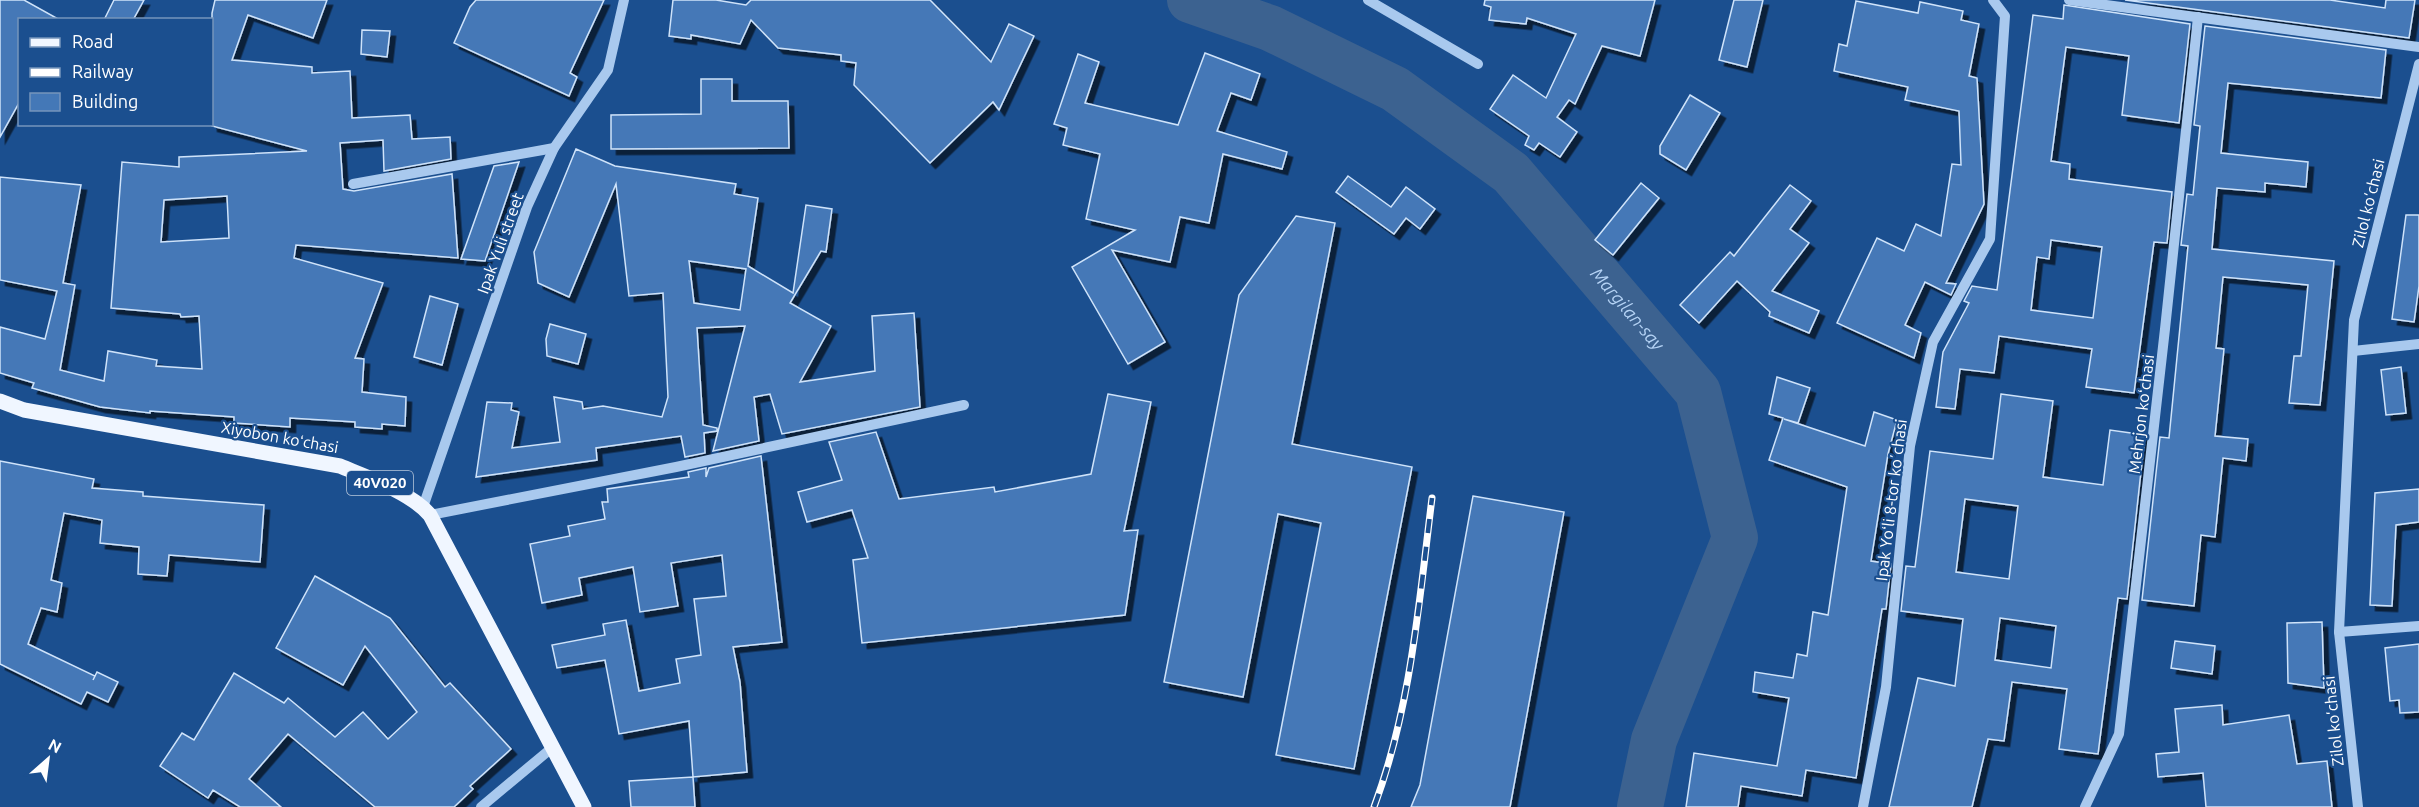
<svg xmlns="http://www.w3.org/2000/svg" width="2419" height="807" viewBox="0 0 2419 807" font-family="Ubuntu,sans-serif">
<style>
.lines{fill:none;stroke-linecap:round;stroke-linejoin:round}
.river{stroke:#3c6290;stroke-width:46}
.building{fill:#4478b7;stroke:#cfe3fa;stroke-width:1.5;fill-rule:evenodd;filter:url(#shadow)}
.minor{stroke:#a9c9ee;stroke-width:10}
.major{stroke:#f0f6ff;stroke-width:15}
.rail-casing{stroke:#fff;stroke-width:7}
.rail{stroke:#1b4f8f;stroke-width:4.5;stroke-dasharray:14;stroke-linecap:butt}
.labels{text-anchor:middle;stroke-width:4.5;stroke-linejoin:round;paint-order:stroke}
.shield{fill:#1b4f8f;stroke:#bbcadd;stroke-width:1.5}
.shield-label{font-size:15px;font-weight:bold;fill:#fff}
.street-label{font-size:16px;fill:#fff;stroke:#1b4f8f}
.water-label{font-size:18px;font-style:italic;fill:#b5d3f5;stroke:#1b4f8f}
</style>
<defs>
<filter id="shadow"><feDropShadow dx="5.5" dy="5.5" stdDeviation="0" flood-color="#0009"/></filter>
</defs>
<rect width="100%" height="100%" fill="#1b4f8f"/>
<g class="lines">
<path class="river" id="s1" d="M1190,0L1270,28L1395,89L1511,173L1698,392L1735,538L1654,740L1640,807"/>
</g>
<g class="building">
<polygon points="0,0 24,0 60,20 20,20 20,101 0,137"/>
<polygon points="114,0 144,0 133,20 104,20"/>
<path d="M215,0H327L313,38L248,15L232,60L312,67V73L350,71L352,118L410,115L412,139L450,137L451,159L384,171L383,140L340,143L343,189L354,191L452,174L458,258L296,245L294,258L383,283L355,358L364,359L362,392L406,397L405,426L382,424V429L355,427V422L290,418V427L234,423V417L150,411V413L100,407L32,388L34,383L0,373V327L45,339L57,291L0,280V177L81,185L63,283L75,285L60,370L104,381L108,351L157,360L156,366L202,369L199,316L181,317L180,314L111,308L122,162L179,167V157L307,151L212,126V13ZM227,196L229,238L161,242L164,200Z"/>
<polygon points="476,0 604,0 570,73 577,77 569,96 454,43 470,7"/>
<polygon points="673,0 716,0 746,5 751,0 930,0 991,62 1009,24 1034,36 999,110 993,102 930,163 854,85 856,63 841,61 841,55 778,48 751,20 740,44 691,35 691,39 669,36"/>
<polygon points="1485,0 1655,0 1640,56 1602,46 1575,104 1569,100 1557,117 1577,132 1560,157 1539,143 1534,150 1525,145 1529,136 1490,109 1513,75 1546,98 1576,34 1527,18 1526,24 1489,20 1491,7 1484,5"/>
<polygon points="1734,0 1763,0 1747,67 1719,60"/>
<polygon points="2125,0 2330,0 2385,8 2386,0 2415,0 2409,38"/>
<polygon points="1856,1 1918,13 1920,2 1963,11 1961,20 1979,24 1969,76 1977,78 1984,204 1946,283 1956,284 1951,295 1925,282 1905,325 1921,333 1914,358 1837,323 1877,238 1904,251 1916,224 1941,236 1952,164 1961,165 1959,111 1905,100 1908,87 1834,71 1839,44 1847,46"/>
<path d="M2064,5L2190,24L2179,123L2122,115L2129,56L2066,47L2051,161L2070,164L2069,179L2172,192L2167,243L2154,242L2134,393L2086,387L2092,349L1999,336L1994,373L1960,369L1955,409L1936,407L1943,352L1969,303L1964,301L1972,286L1997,290L2033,15L2063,19ZM2051,240L2102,247L2093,318L2031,310L2037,257L2049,259Z"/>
<polygon points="2205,26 2386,50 2381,98 2228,83 2221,153 2308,162 2306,187 2265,183 2265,192 2217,188 2212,249 2334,261 2320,405 2289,403 2294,356 2301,356 2308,285 2223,277 2216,348 2224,349 2215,436 2248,439 2246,461 2223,458 2215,537 2201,535 2194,606 2142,600 2160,437 2169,438 2188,246 2181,245 2187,194 2193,195 2200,126 2194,125"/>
<polygon points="362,30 390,31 387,57 361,54"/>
<polygon points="1205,53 1260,74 1251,100 1231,93 1217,131 1287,152 1282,169 1223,154 1209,223 1180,217 1170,262 1112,250 1165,342 1128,364 1072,267 1135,230 1086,219 1100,154 1063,145 1067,128 1054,124 1078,54 1099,62 1085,103 1178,125"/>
<polygon points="701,79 732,79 732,101 788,101 789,148 611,149 611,115 701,114"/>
<polygon points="1690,95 1720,113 1686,170 1660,154 1660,146"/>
<path d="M576,149L615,166L736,184L734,194L758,198L748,266L793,293L806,205L832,209L826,252L821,251L790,303L831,326L800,382L875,371L872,316L914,313L920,407L782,434L770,394L754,397L759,441L713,451L745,326L697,328L703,425L717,428V431L704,433L705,453L685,457L681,436L596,448L597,460L476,477L487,402L512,403L511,410L519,412L512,448L560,442L554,397L582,402L583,409L603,406L662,417L668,397L663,293L629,296L616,184L569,297L538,283L534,252ZM689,261L746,269L740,310L694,303Z"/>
<polygon points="519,162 485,261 461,259 494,166"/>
<polygon points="1348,176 1391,207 1406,187 1435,209 1420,229 1406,218 1394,234 1336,192"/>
<polygon points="1641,183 1659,198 1613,255 1595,240"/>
<polygon points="1790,185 1811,201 1790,229 1809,243 1772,291 1819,311 1809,333 1769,316 1770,312 1737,281 1699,323 1680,305 1730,252 1734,256"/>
<polygon points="2406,215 2419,215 2419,286 2414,322 2392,319"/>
<polygon points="1296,216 1335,223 1292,444 1412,467 1354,769 1276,755 1321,523 1278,514 1243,697 1164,682 1239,295"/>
<polygon points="430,296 458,304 442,365 414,357"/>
<polygon points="550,324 586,334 578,364 547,356 546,339"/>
<polygon points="2401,367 2406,413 2386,415 2381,370"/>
<polygon points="1777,377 1810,388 1798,423 1784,419 1865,446 1874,412 1897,420 1888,454 1871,561 1891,564 1886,609 1882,609 1856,778 1806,770 1802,796 1741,786 1738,807 1686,807 1694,753 1777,766 1789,698 1753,692 1755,672 1793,678 1797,654 1807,656 1813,612 1828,615 1847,487 1769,460 1783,418 1769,414"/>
<polygon points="1108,394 1151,402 1124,531 1138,530 1125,615 862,643 853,560 868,558 852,510 807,522 798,492 842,480 829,442 876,432 899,499 994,487 995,492 1091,474"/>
<path d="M2001,394L2053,401L2043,477L2103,485L2110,430L2145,435L2127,599L2118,598L2098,754L2059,749L2067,689L2012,682L2004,741L1988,739L1972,807H1889L1918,678L1955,686L1963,619L1901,611L1906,566L1915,567L1930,451L1993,459ZM1965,499L2018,506L2009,579L1956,572ZM2000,618L2056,626L2051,668L1995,660Z"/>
<polygon points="761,456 782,642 733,647 740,682 747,772 693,777 689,721 619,734 605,660 557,668 552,645 605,635 603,624 626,620 639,691 680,683 676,659 701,655 694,599 726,596 722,555 671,563 678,606 640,612 633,567 579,578 582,595 542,603 530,544 570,536 568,526 605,519 602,502 608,502 607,489 689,477 688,472 706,468 706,477 709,468"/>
<polygon points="0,461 94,479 92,488 143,492 143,496 264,505 260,562 169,555 167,576 138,574 139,547 100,543 102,520 64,513 51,580 62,583 57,612 41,608 28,644 95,676 93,680 97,672 118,682 108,702 87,692 81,704 0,664"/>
<polygon points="2419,489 2419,522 2396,525 2392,606 2370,605 2375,493"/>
<polygon points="1473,496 1564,512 1510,807 1411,807 1420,785"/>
<polygon points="315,576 390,618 445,687 450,683 511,749 470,786 473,789 454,807 375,807 288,734 249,779 281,807 240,807 213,790 208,798 160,766 182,733 194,740 234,673 284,703 288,698 335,737 363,712 388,739 417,712 365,646 343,685 276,648"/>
<polygon points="2322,622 2324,688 2288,683 2287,623"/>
<polygon points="2175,641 2215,646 2212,674 2171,668"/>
<polygon points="2419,644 2419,712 2400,713 2399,700 2390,701 2385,648"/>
<polygon points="2222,705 2223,725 2289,715 2297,764 2327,761 2332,807 2206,807 2203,773 2158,777 2156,754 2179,752 2175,709"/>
<polygon points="693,777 695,807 631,807 629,781"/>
</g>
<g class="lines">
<g class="minor">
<polyline points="1368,0 1478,64"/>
<polyline points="2069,0 2419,47"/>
<polyline points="353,184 554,148"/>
<polyline points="2353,351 2419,344"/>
<polyline points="423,507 527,207 554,148 608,70 624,0"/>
<polyline points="430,515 676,467 964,405"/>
<polyline points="2339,632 2419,626"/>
<polyline points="481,807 553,747"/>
<polyline points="1863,807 1886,687 1910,446 1933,342 1990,239 2005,16 1993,0"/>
<polyline points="2085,807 2119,734 2165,329 2198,17"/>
<polyline points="2358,807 2339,632 2354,320 2419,64"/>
</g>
<path class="major" d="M0,401L24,410L340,466C369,478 410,492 430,515L584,807"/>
<g class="rail-casing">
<path id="rail" d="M1374,807C1411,708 1419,602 1432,498"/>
</g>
<use href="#rail" class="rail"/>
</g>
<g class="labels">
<rect class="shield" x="347" y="471" width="66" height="24" rx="4.5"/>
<g class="shield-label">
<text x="380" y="488">40V020</text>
</g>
<g class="street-label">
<text transform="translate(2368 203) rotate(-76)" y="6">Zilol ko‘chasi</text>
<text transform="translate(500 243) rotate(-70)" y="6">Ipak Yuli street</text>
<text transform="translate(2141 414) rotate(-83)" y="6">Mehrjon koʻchasi</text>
<text transform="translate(280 437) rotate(10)" y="6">Xiyobon koʻchasi</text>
<text transform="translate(1891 500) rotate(-83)" y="6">Ipak Yoʻli 8-tor koʼchasi</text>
<text transform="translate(2333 721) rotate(-96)" y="6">Zilol ko‘chasi</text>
</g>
<g class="water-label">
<text dy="6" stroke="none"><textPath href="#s1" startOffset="546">Margilan-say</textPath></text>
</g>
</g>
<rect x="18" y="18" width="195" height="108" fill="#1b4f8f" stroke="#7695bc" stroke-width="1.5"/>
<rect x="30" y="38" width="30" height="9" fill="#f0f6ff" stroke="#7695bc" stroke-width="1.5"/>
<text x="72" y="48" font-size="18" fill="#ffffff">Road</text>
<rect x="30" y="68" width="30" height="9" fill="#ffffff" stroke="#7695bc" stroke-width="1.5"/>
<text x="72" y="78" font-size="18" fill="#ffffff">Railway</text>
<rect x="30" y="93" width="30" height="18" fill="#4478b7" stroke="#7695bc" stroke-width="1.5"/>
<text x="72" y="108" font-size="18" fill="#ffffff">Building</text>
<g transform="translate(48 759) rotate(28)" stroke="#1b4f8f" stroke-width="4.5" paint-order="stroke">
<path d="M0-4.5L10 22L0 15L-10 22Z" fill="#ffffff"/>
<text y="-9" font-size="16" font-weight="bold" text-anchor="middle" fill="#ffffff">N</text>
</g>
</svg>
